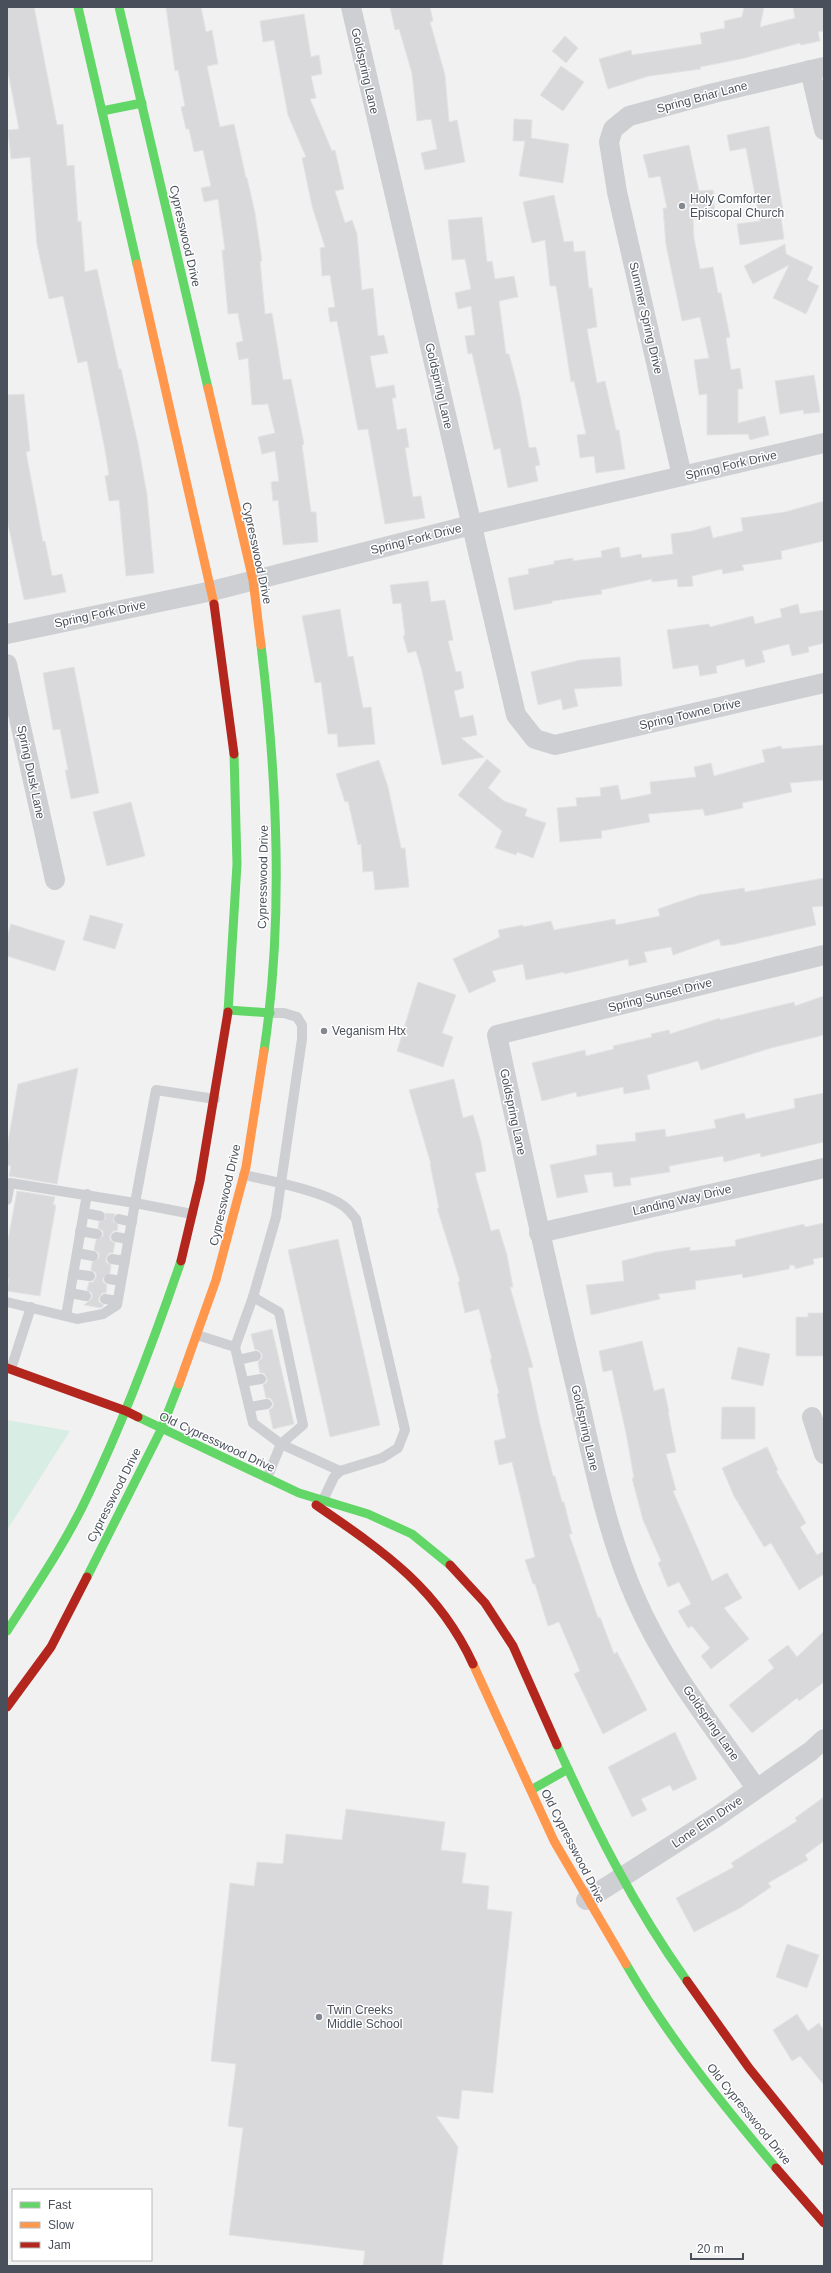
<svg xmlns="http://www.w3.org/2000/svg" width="831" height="2273" viewBox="0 0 831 2273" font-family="Helvetica,sans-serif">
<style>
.green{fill:#d8ede4}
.building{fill:#d9d9db;stroke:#e3e3e4}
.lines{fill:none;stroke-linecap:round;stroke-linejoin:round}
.lane{stroke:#cdcfd2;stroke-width:10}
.street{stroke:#cdcfd2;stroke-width:20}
.fast{stroke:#63d668;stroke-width:9}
.slow{stroke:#ff974d;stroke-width:9}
.jam{stroke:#b3261e;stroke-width:9}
.poi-dot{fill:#848890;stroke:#fff;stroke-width:1.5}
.labels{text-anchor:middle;stroke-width:3;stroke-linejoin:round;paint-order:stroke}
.street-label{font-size:12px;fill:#4a505b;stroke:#fff}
.poi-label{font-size:12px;fill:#4a505b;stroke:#fff;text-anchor:start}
</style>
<rect width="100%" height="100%" fill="#f1f1f1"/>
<polygon class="green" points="7,1420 70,1431 7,1530"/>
<g class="building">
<polygon points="7,7 34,7 57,125 63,124 67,166 74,165 78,222 81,221 85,272 97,269 119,369 121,369 138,444 147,495 154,573 126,576 119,500 109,501 105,476 109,475 105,450 87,361 78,363 63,296 49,299 37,245 30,157 11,159 8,130 19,129 7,67"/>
<polygon points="166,7 201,7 206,32 212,30 218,64 207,66 220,127 234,124 246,178 247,178 255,213 262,261 260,261 265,314 272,313 283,380 291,379 304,444 302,445 311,512 316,512 318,542 283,545 278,500 273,501 271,482 279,481 275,451 262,454 258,437 275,433 268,404 252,405 248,358 239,360 236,343 243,341 238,313 228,314 222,250 225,250 218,199 204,202 201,188 211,186 203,150 194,152 189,129 186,129 181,107 185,106 178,70 175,71"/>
<polygon points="390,7 430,7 433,21 430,22 445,75 449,122 457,120 465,162 425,170 421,153 437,149 431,119 417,121 412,73 399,29 395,30"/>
<polygon points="744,7 764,7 760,27 795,18 793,7 824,7 824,31 818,32 820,41 801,45 800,43 745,58 700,67 701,69 649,76 608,89 599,59 631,50 632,55 702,44 700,33 725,28 724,21 742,17"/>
<polygon points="304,14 311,57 319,55 322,74 311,76 316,98 310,99 332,151 335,150 344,189 335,191 345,223 352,220 357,234 362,290 373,288 378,336 384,335 388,353 370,356 376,388 394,385 396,398 392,398 397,430 406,428 409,447 405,448 413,497 421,496 425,518 385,524 368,429 358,430 337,321 330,322 328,308 335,307 330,275 322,276 320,248 325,247 312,206 302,158 306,157 288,115 274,40 263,42 260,21"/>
<polygon points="565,36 578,48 566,63 552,51"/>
<polygon points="561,66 584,82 563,111 540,95"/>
<polygon points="514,119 532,120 531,138 569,144 563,183 519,176 525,141 513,141"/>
<polygon points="769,126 783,210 780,210 784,239 740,245 737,224 760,221 746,148 730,151 727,135"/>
<polygon points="689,145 699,191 713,190 715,217 693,219 694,238 700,269 713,267 718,293 721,293 730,337 726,338 731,370 740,368 743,389 738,389 738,423 765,416 769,435 750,440 748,434 707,435 707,394 699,395 694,360 709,358 700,317 682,321 666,245 663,208 667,208 660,176 649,178 643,155"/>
<polygon points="554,195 564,242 573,241 574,252 585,251 589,288 592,288 597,327 587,329 597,383 605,381 616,430 619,430 625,469 596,473 594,456 580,458 577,435 586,434 574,381 571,382 556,286 550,286 545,240 532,243 523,202"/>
<polygon points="482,217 487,262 492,261 495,279 514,276 518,297 499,301 506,354 509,354 520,396 529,448 536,447 540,465 535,466 538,481 508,488 500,448 494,450 472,353 468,354 465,336 475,335 471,306 458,309 455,293 471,289 465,259 452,260 448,220"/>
<polygon points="785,244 786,254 813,267 807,280 819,286 806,314 773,298 789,265 753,284 744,266"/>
<polygon points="814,375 820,412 804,414 803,410 780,414 775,381"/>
<polygon points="24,394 30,451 26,452 43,542 45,541 52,576 62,574 66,592 24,600 7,519 7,395"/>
<polygon points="824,501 824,541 781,551 782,559 742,565 744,570 723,574 722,569 692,576 693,586 678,587 677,579 652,582 652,579 601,590 602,594 552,601 552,603 514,610 508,578 529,574 528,569 554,564 554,561 573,558 573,561 602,557 601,551 619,547 621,558 641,554 642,558 673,554 671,534 692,531 710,526 713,538 743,531 741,518 785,512"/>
<polygon points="428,581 431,602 445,600 453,640 448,641 456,672 461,671 464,688 454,691 460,718 473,715 477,735 461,738 484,757 442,765 422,671 416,651 408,653 403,636 405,635 401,603 393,604 390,585"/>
<polygon points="798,604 800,614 824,610 824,643 808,647 809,652 792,656 789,644 762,651 765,662 746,667 744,659 716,666 717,673 700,676 698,665 673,669 667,630 709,624 710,627 753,616 755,624 782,617 780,609"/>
<polygon points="340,609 348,657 353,656 363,708 371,707 375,744 338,747 337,734 328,734 321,682 315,683 302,616"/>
<polygon points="620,657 622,686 574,689 578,706 563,710 561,699 538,705 531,672 580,660"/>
<polygon points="74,667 99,793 71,799 65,770 68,770 60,729 53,730 43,673"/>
<polygon points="824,745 824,780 790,783 792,792 742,803 743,808 705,816 703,809 648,814 650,822 601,831 602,838 560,842 557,808 577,806 576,798 601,796 600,788 618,785 621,800 651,794 650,782 696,777 694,767 711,763 714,776 765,762 762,750 781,746 782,749"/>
<polygon points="487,759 501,771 488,788 504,801 527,809 525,816 546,823 533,858 517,852 516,855 495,848 502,831 458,795"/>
<polygon points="379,760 388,787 401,848 405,848 409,887 375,890 373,871 363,872 361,844 358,845 348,801 345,802 336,774"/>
<polygon points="131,802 145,856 107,866 93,812"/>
<polygon points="824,878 824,906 812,907 816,925 735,944 721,946 719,939 673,955 671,947 644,952 647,962 629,966 628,959 564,974 564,972 526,980 523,964 492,971 496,981 469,993 453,959 500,937 498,930 523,925 523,927 551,921 554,930 615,919 616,925 660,916 658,909 699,895 744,888 745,892"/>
<polygon points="90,915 123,924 115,949 83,940"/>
<polygon points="11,924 65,941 55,971 7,956 7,937"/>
<polygon points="418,982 456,995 442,1033 453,1037 443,1067 397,1051"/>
<polygon points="824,996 824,1035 771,1048 701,1070 698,1061 647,1075 650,1089 624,1094 623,1087 577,1097 576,1092 542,1101 532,1063 585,1050 586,1056 614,1049 613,1046 652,1037 651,1034 669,1030 670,1034 720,1018 720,1020 794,1002 795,1006"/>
<polygon points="78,1068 57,1184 9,1176 11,1166 7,1165 7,1148 18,1084"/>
<polygon points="454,1079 463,1118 473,1115 481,1142 486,1171 475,1173 491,1231 499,1229 507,1255 513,1287 510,1287 533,1367 528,1368 540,1424 553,1476 555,1476 562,1502 564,1502 572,1534 569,1534 598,1618 600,1617 614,1654 617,1652 647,1710 603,1734 574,1674 580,1671 559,1622 548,1626 535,1584 533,1584 525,1560 535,1557 512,1462 499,1465 494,1441 506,1438 497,1394 499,1393 490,1359 492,1359 479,1309 465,1313 458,1282 460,1281 437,1208 439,1208 430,1164 431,1164 409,1090"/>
<polygon points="824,1093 824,1142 761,1157 760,1153 724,1162 723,1156 669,1166 670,1172 630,1178 631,1185 614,1187 612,1172 584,1175 588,1192 557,1198 550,1165 597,1155 596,1145 636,1141 635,1133 665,1129 666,1137 716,1128 714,1120 744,1113 746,1119 795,1108 794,1099"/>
<polygon points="17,1191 55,1197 53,1205 56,1205 40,1296 7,1291 9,1279 7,1279 7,1246"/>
<polygon points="105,1213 115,1214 113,1221 118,1225 117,1231 113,1231 110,1236 110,1240 115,1243 113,1253 109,1253 106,1258 106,1262 111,1265 110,1273 103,1278 103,1282 107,1285 106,1293 102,1293 99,1298 99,1302 104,1305 101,1308 84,1305 92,1298 92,1293 87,1290 89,1282 93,1282 96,1277 96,1273 91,1270 92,1262 99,1258 99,1253 94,1250 96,1240 103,1236 103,1231 98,1228 99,1222 106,1218"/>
<polygon points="824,1223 824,1257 813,1259 814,1264 795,1269 795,1266 790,1265 789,1269 743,1278 742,1274 695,1281 696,1289 658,1294 660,1299 591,1315 586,1285 624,1281 622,1261 657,1252 690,1247 690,1251 736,1246 735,1240 804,1224 805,1227"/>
<polygon points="338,1239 380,1425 330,1437 288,1250"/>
<polygon points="808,1313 824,1313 824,1356 796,1356 796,1317 808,1317"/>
<polygon points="272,1329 294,1424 273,1429 269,1410 273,1407 273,1402 270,1398 266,1398 263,1385 267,1382 267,1378 264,1373 260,1373 258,1362 262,1358 262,1354 258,1350 255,1350 251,1334"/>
<polygon points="642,1341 654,1391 664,1388 669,1412 668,1412 676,1452 666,1454 676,1490 673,1491 712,1581 727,1573 742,1598 724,1608 749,1639 711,1669 701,1656 710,1648 692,1626 688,1628 678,1611 691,1604 679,1582 668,1587 658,1563 661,1561 643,1520 632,1478 634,1478 626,1433 612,1370 603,1372 599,1351"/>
<polygon points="738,1347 770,1354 763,1386 731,1379"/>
<polygon points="722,1407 755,1407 755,1439 721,1439"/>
<polygon points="767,1447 778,1470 776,1471 806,1523 800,1527 817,1555 824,1551 824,1574 799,1590 771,1543 764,1547 734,1496 722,1468"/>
<polygon points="824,1631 824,1682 799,1701 797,1698 752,1733 729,1705 774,1668 768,1660 788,1645 797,1657"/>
<polygon points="675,1732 697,1779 673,1791 670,1785 641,1799 647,1810 632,1817 608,1767"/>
<polygon points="824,1797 824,1841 805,1855 808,1860 768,1883 771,1887 740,1908 694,1932 676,1898 734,1867 731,1863 797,1821 795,1818"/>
<polygon points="346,1809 445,1822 441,1850 466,1853 462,1883 489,1886 487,1909 512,1912 493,2093 462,2090 459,2119 436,2116 458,2147 442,2266 363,2266 365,2251 229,2235 243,2128 228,2126 236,2064 211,2061 230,1883 254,1886 257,1862 283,1864 286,1834 342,1840"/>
<polygon points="787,1944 819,1955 807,1988 776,1977"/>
<polygon points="797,2014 808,2031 819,2023 824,2031 824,2085 800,2056 792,2061 773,2030"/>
</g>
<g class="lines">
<g class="lane">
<path d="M244,1175C267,1180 329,1192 346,1208C350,1211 353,1216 356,1219L405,1430L398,1448L382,1458L340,1471L334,1477L323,1500"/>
<polyline points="7,1200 10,1183 135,1203 117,1305 103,1314 77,1319 7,1302"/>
<polyline points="84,1213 100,1216"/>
<polyline points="192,1214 135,1203 156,1090 215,1099"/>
<polyline points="119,1219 132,1222"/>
<polyline points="80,1231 97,1234"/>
<polyline points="116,1237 128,1239"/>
<polyline points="77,1253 93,1256"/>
<polyline points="112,1259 125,1261"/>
<polyline points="73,1274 90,1276"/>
<polyline points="109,1279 121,1281"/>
<polyline points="70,1293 86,1296"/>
<polyline points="253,1297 279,1312 303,1425 281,1444 340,1471"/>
<polyline points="105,1299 117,1301"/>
<polyline points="66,1316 87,1194"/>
<polyline points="197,1335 235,1347 253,1423 281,1444 267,1478"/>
<polyline points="235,1347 253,1297 276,1217 302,1039 302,1025 297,1017 284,1013 270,1013"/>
<polyline points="238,1360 256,1356"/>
<polyline points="11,1369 31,1307"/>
<polyline points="243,1382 261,1379"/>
<polyline points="250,1407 267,1404"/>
</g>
<g class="street">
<polyline points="351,7 516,715 535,739 555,745 824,683"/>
<polyline points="810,70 824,130"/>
<polyline points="682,476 617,192 609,142 613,129 629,116 714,93 824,67"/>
<polyline points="7,634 212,591 471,525 824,443"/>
<polyline points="7,664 55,880"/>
<polyline points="539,1233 824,1168"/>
<polyline points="812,1417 824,1454"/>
<path d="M756,1788C713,1726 665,1667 635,1597C606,1531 592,1457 576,1387C548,1270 522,1153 497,1035L824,955"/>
<polyline points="586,1900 718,1816 811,1751 824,1739"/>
</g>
<g class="fast">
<polyline points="78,7 137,264"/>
<polyline points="119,7 208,388"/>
<polyline points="102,111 142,103"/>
<path d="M261,645C277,779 284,918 264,1051"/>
<polyline points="228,1010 270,1013"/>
<polyline points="228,1012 237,864 234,754"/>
<polyline points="138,1417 299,1493 368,1514 412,1534 450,1565"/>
<polyline points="87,1577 161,1430 179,1384"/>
<path d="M7,1631C36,1586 67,1541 89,1493C125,1418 154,1340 181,1261"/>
<path d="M557,1745C594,1827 634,1907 687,1981"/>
<polyline points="531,1790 568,1769"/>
<path d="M626,1964C668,2037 722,2104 776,2168"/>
</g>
<g class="slow">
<polyline points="137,264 214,604"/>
<polyline points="208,388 253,580 261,645"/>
<polyline points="179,1384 216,1280 246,1167 264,1051"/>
<polyline points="473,1664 554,1841 626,1964"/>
</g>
<g class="jam">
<polyline points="214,604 234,754"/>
<polyline points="181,1261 200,1181 228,1012"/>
<polyline points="7,1368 126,1411 138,1417"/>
<path d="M316,1505C383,1551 438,1588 473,1664"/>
<polyline points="450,1565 485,1603 513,1646 557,1745"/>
<polyline points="7,1707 51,1647 87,1577"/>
<polyline points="687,1981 749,2068 824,2161"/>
<polyline points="776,2168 824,2223"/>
</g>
</g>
<g class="poi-dot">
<circle cx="682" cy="206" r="4"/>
<circle cx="324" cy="1031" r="4"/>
<circle cx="319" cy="2017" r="4"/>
</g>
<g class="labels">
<g class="street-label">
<text transform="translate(365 71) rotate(77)" y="4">Goldspring Lane</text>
<text transform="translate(702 97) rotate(-15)" y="4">Spring Briar Lane</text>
<text transform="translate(185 236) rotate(77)" y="4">Cypresswood Drive</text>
<text transform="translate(646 318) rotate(77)" y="4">Summer Spring Drive</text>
<text transform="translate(439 386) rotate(77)" y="4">Goldspring Lane</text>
<text transform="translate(731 465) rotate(-13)" y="4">Spring Fork Drive</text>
<text transform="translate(416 539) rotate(-14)" y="4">Spring Fork Drive</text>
<text transform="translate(257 553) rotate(78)" y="4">Cypresswood Drive</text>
<text transform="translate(100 614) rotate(-12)" y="4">Spring Fork Drive</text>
<text transform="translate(690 714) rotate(-13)" y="4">Spring Towne Drive</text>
<text transform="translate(31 772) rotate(78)" y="4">Spring Dusk Lane</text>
<text transform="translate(263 877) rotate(-89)" y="4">Cypresswood Drive</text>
<text transform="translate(660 995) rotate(-14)" y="4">Spring Sunset Drive</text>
<text transform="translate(513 1112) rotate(78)" y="4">Goldspring Lane</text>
<text transform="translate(225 1195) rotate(-77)" y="4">Cypresswood Drive</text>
<text transform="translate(682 1200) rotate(-13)" y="4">Landing Way Drive</text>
<text transform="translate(585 1428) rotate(77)" y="4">Goldspring Lane</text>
<text transform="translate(217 1442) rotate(25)" y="4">Old Cypresswood Drive</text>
<text transform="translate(114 1495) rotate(-63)" y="4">Cypresswood Drive</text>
<text transform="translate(711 1723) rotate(55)" y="4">Goldspring Lane</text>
<text transform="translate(707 1822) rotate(-34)" y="4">Lone Elm Drive</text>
<text transform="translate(573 1846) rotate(63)" y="4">Old Cypresswood Drive</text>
<text transform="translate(749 2114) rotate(51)" y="4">Old Cypresswood Drive</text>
</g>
<g class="poi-label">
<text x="690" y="203">Holy Comforter<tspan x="690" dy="14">Episcopal Church</tspan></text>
<text x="332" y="1035">Veganism Htx</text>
<text x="327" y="2014">Twin Creeks<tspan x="327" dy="14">Middle School</tspan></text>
</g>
</g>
<rect width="831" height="2273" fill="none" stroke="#4a505b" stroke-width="16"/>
<rect x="12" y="2189" width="140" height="72" fill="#ffffff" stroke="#b7b9bd"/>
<rect x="20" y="2202" width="20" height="6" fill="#63d668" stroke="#b7b9bd"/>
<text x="48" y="2209" font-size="12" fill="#4a505b">Fast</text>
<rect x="20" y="2222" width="20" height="6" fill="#ff974d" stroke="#b7b9bd"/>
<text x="48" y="2229" font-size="12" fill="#4a505b">Slow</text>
<rect x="20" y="2242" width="20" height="6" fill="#b3261e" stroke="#b7b9bd"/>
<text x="48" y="2249" font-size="12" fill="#4a505b">Jam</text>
<path d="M691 2253v6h52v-6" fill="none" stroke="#4a505b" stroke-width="2"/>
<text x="697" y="2253" font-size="12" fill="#4a505b" stroke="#ffffff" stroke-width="3" paint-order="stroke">20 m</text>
</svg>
